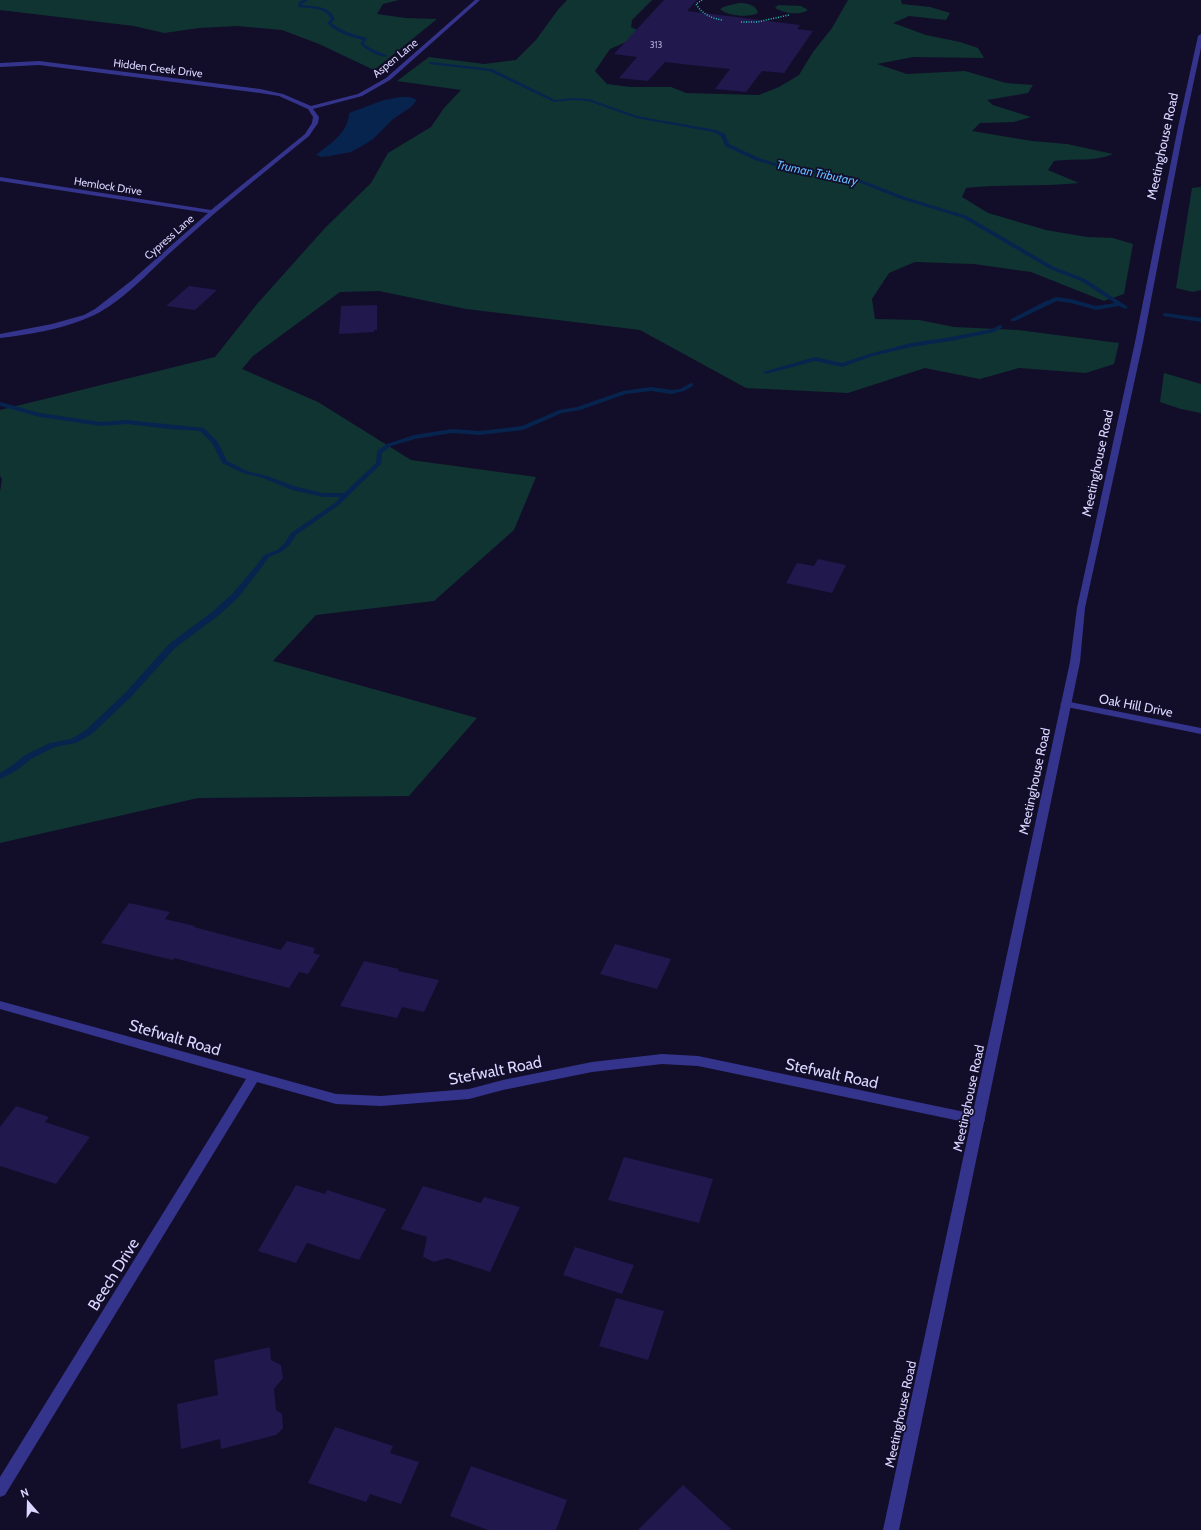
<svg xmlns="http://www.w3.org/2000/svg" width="1201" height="1530" viewBox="0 0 1201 1530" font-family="Cabin,sans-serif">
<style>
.green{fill:#103432}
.water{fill:#07244f}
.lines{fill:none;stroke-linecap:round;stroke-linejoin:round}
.stream{fill:#07244f;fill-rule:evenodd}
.building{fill:#21184d}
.path{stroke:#23c6b7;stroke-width:1.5;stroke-dasharray:1 1.5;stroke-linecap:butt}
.minor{fill:#35348d;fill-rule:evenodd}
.tertiary{fill:#35348d;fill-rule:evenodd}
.labels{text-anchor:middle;stroke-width:3.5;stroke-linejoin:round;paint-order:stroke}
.far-number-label{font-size:9px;fill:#aca6d2}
.far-street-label{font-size:11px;fill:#dad6ff;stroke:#120e2a}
.far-water-label{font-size:12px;font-style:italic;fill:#64bcff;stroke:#120e2a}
.street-label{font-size:13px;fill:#dad6ff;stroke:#120e2a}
.near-street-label{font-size:16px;fill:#dad6ff;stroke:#120e2a}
</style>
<rect width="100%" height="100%" fill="#120e2a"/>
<g class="green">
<polygon points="0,0 399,0 383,4 377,14 405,18 437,19 374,70 319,44 282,30 237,26 199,28 164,33 134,26 0,10"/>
<path d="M567,0H652L632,20L631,27L637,30L633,39L610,49L595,71L607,84L630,87H671L686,93L759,95L779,87L799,75L813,52L832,28L848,0H901L902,4L930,7L950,13L946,20L909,16L893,23L926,35L960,42L978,48L984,58L913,57L877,64L907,74L965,71L1006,83L1033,85L1028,93L987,100L993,105L1031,117L1014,122L980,123L972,131L1032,141L1067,144L1113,154C1096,162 1074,158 1054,161L1048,170L1079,183C1041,187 1003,184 966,188L962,197L988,213L1046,230L1087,237L1113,238L1133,244L1124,294L1104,301L1031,272L974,264L915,262L889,273L872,299L875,319L919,320L954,327L1018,330L1119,343L1114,364L1086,373L1019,368L980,379L925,368L848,393L746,388L640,330L466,309L379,291L340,292L253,356L242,369L318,402L411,460L536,477L514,530L434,601L316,615L273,661L477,718L409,796L198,798L0,843V492L2,479L0,476V410L215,357L257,304L325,228L371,183L388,153L431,127L444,108L461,90L397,81L429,57L484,64L516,60L536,40L557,11Z"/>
<path d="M739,3C747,3 756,5 758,13C749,18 727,16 720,9L726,6Z"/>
<path d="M778,5L801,6L808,10C800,16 783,13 775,8Z"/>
<polygon points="1201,187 1201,290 1193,292 1176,288 1192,188"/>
<polygon points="1164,373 1201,384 1201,413 1181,409 1160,402"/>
</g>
<path class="water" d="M400,97H410L417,100L411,107L393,119L373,139L362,146L351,152L330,156L322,157L316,155C330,144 349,132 349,113L384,100Z"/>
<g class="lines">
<g class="stream">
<path d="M303,0H308L301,5C315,7 329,5 335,19L331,23C342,31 354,35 367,38L364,44L370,48L388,56C380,59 366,49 360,44L363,40C350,37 337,33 327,23L331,19C325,6 309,9 298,7L299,2Z"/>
<polygon points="431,62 492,69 555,100 572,98 589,99 637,116 716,130 725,134 729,144 759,158 791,168 851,176 905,197 967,216 1054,267 1085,279 1128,307 1125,309 1119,306 1096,310 1071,303 1057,301 1015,321 1011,321 1011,319 1044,302 1056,297 1071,299 1096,306 1115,303 1081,281 1050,269 963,218 901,199 848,178 788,170 755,160 725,146 721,136 713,132 636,118 588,101 572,100 554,102 489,71 429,64 429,63"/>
<polygon points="1165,313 1201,318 1201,322 1163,316 1163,314"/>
<polygon points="1000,325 1003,327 994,332 951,341 911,347 873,356 842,367 815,361 766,374 763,372 815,357 842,363 869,354 911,343 951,337 992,329"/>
<polygon points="691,383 693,384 693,386 684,391 672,394 651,391 626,394 580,410 562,413 523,430 480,435 452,433 415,439 391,446 382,453 381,464 339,505 296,535 289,546 281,552 269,557 261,568 238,598 218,616 175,648 132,696 92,734 76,743 55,747 31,759 16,771 0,779 0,773 10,767 25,755 50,743 71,739 86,730 126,692 169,644 212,612 232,594 256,566 264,555 277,550 284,544 291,533 335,503 340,497 323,497 292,490 263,478 243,473 222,463 212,443 200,431 169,429 127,424 101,426 40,417 0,406 0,402 40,413 101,422 127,420 204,428 218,442 227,461 247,471 267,476 294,486 323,493 344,493 376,463 377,451 387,444 414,435 452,429 480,431 522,426 559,410 577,407 623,391 651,387 672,390 680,389"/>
</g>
</g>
<g class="building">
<polygon points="664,0 697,0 687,11 800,25 797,29 813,31 784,73 762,71 746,92 715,89 730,69 682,64 665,62 648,81 619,78 637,57 614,54"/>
<polygon points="189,286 217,290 195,310 166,306"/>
<polygon points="377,305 377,330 374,330 374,332 339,334 341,306"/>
<polygon points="818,559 846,565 832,593 786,583 797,563 814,566"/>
<polygon points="129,903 170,912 165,919 195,926 194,927 281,950 287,941 315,948 313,953 320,955 308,974 299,972 289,988 174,958 173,960 101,943"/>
<polygon points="615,944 671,959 657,989 600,974"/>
<polygon points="364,961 399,969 398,971 439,980 424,1012 402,1007 397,1018 340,1006"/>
<polygon points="16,1106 49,1117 45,1122 90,1137 56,1184 0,1166 0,1127"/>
<polygon points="624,1157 713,1179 699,1223 608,1200"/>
<polygon points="296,1185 325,1194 327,1190 386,1209 359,1260 307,1243 296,1263 258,1251"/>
<polygon points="423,1186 481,1203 484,1197 520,1207 490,1272 447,1258 434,1262 423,1257 427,1237 401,1229"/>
<polygon points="575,1247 634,1265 622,1294 563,1275"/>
<polygon points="616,1298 664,1311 648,1360 599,1346"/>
<polygon points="270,1347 271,1360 281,1365 283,1378 274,1389 276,1410 282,1414 283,1428 276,1435 221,1449 220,1439 181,1449 177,1404 218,1395 214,1360"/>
<polygon points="335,1427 393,1446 390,1453 419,1462 401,1504 370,1494 366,1502 308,1483"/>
<polygon points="471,1466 567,1500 556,1530 488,1530 450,1516"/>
<polygon points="683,1485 732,1530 638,1530"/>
</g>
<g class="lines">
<g class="path">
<path d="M702,0L696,4C702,14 711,18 722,20"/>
<polyline points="741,22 757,22 789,15"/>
</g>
<g class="minor">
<path d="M475,0H480L390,80L362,96L313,109L319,117L318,123L309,136C266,171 222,206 181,243C154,266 130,295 100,312C70,328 33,334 0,338V334L52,324L84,315L95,309L131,281L208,213L0,181V177L211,210L305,134L312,123L313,117L308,109L279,96L260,93L39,65L0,67V63L39,61L260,89L283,94L311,106L358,94L386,78Z"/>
<polygon points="1065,701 1201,728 1201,734 1062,706 1060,704"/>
<polygon points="0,1001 336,1094 381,1096 469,1089 503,1080 592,1062 662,1054 698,1056 979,1115 983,1116 985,1120 983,1124 979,1125 698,1066 662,1064 592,1072 503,1090 469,1099 381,1106 336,1104 257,1082 5,1495 0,1497 0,1477 246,1079 0,1009"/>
</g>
<polygon class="tertiary" points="1201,34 1201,48 1184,127 1143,342 1085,608 1080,662 899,1530 883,1530 1070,662 1077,608 1135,342 1178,127 1198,36"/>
</g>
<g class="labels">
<g class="far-number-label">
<text x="656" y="48">313</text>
</g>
<g class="far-street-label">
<text transform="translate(395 58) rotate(-39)" y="4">Aspen Lane</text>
<text transform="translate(158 68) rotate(7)" y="4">Hidden Creek Drive</text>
<text transform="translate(108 186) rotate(9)" y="4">Hemlock Drive</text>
<text transform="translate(169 237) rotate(-41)" y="4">Cypress Lane</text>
</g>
<g class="far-water-label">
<text transform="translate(817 173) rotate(12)" y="4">Truman Tributary</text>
</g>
<g class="street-label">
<text transform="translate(1162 146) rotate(-78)" y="5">Meetinghouse Road</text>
<text transform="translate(1097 463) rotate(-78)" y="5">Meetinghouse Road</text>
<text transform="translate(1136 705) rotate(11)" y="5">Oak Hill Drive</text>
<text transform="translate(1034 781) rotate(-78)" y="5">Meetinghouse Road</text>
<text transform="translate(968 1098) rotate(-78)" y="5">Meetinghouse Road</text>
<text transform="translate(900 1414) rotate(-78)" y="5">Meetinghouse Road</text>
</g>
<g class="near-street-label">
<text transform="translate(175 1037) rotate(16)" y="6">Stefwalt Road</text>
<text transform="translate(495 1070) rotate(-11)" y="6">Stefwalt Road</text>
<text transform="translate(832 1073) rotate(12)" y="6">Stefwalt Road</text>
<text transform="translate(113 1274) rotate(-58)" y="6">Beech Drive</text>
</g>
</g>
<g transform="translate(28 1502) rotate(340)" stroke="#120e2a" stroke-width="3" paint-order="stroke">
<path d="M0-3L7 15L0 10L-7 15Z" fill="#dad6ff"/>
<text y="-6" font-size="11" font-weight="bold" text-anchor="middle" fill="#dad6ff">N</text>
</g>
</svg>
